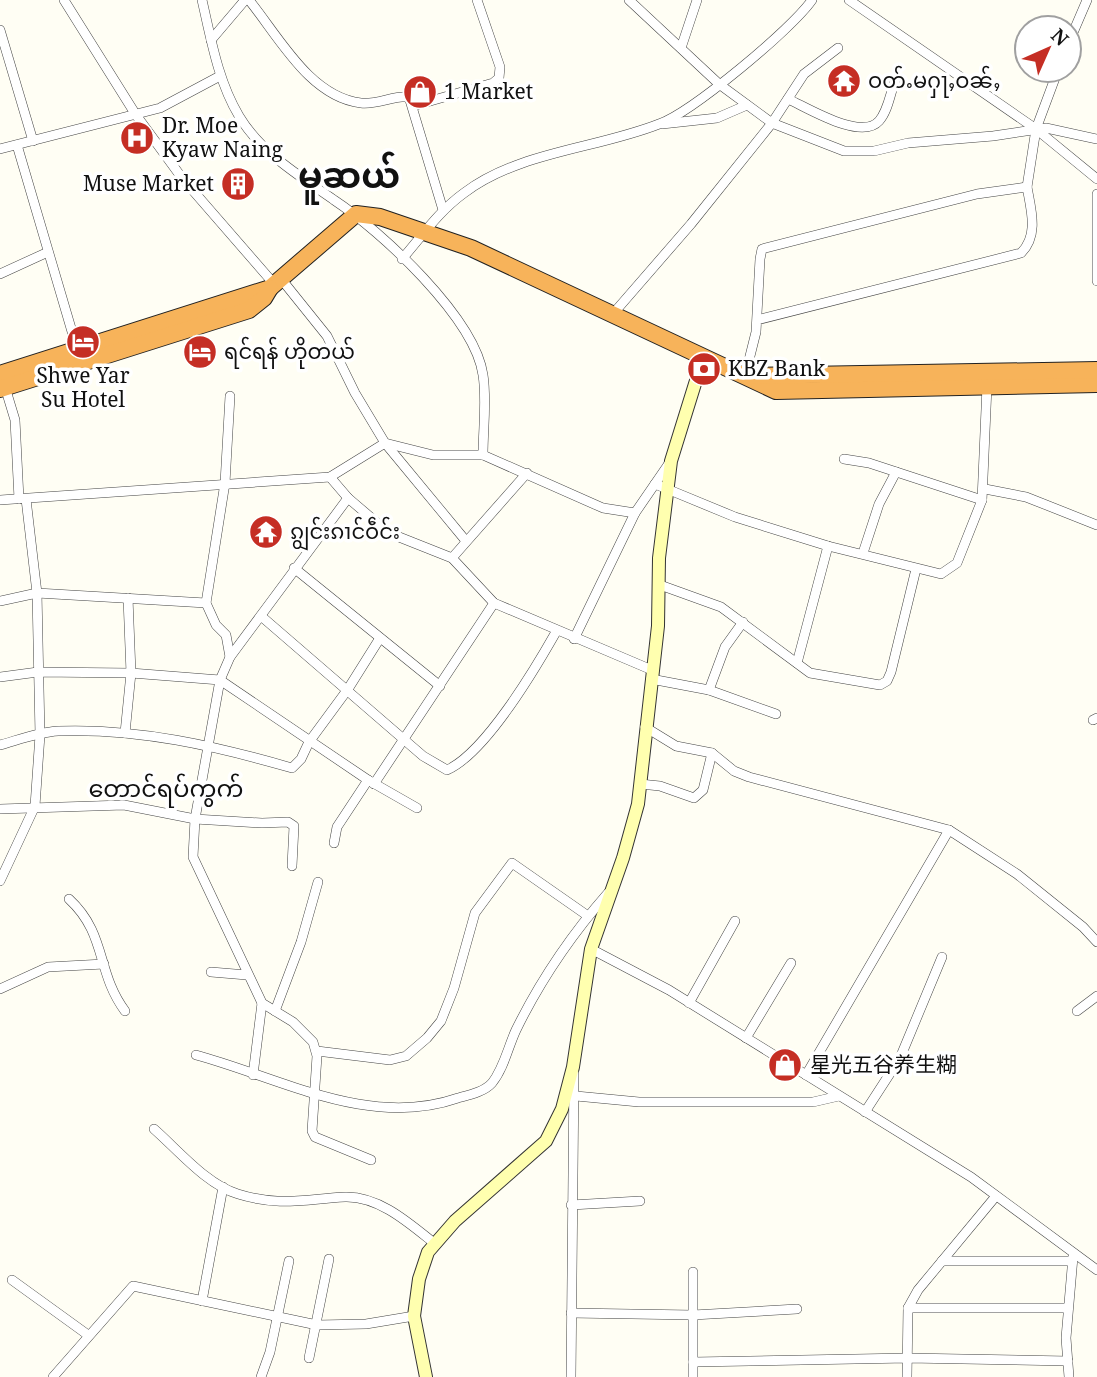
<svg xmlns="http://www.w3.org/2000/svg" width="1097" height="1377" viewBox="0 0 1097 1377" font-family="'Noto Serif','Noto Sans SC','Noto Sans Myanmar',serif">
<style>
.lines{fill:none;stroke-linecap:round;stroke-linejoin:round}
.street-casing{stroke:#444;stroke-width:10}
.secondary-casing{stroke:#333;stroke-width:14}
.highway-casing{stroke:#222;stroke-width:18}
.street{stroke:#fff;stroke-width:9}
.secondary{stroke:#ffffaf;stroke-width:12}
.highway{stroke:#f7b35a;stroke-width:16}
.labels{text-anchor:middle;stroke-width:7;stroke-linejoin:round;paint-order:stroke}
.poi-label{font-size:21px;fill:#111;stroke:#fff;text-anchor:start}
.quarter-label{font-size:24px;fill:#111;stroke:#fff}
.town-label{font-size:35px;font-weight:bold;fill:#111;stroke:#fff}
</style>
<rect width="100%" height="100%" fill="#fffef4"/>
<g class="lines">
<g class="street-casing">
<g id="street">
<polyline points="64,0 136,115 182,178 275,285"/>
<path d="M202,0C211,39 218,81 239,116C261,153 300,176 334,200C381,231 475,318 483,375C487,400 483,429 483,455"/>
<path d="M249,0C279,37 310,97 361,103C378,105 394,95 409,97L443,210"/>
<polyline points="629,0 719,84 772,123 844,151 874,151 908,143 993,136 1046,128 1097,139"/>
<polyline points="849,0 1036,129 1097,179"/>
<polyline points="0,30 33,141"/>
<polyline points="211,40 245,0"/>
<polyline points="1069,42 1087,0"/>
<polyline points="681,48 697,0"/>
<path d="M788,99C808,108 861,141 879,121C888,111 890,94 895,81"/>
<polyline points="413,106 493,83 499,78 500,67 477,0"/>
<polyline points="662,124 717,118 747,105"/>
<polyline points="17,145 78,352"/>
<polyline points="0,149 160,108 220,76"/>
<polyline points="1027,187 1036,129 1058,70"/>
<polyline points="1097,194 1097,281"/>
<path d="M402,259C422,236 439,211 464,193C520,151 596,149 659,124C692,112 792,29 812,0"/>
<polyline points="0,274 48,252"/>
<polyline points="282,280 327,336 355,393 385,443 466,541"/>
<polyline points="612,315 691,224 772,123 804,74 838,48"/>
<path d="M745,376L756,332L760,259L762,249L977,194L1027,187C1031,210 1039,235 1021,253L757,320"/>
<polyline points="5,387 15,420 19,499"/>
<polyline points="230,396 225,483 206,603 216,625 226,635 230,657"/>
<polyline points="844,459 869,463 982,500"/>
<polyline points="330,477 348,498 389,533 452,558 494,603 652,670"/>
<polyline points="655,484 735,517 828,546 941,574 957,563 982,500 987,386"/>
<polyline points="985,489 1026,497 1097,525"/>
<polyline points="348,498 230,657 220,680 195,819 193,857 262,1003 293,1022 313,1042 317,1056 312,1131 315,1137 371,1160"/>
<polyline points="0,500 330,477 385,443 433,455 483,455 603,508 635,513"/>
<polyline points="863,553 879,504 896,472"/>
<polyline points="452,558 527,473"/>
<polyline points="294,568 440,686"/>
<polyline points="660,585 721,607 810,673 880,685 887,681 891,672 916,569"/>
<polyline points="0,601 37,593 206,603"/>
<path d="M261,616L423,756L447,770C485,753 535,669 556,632"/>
<polyline points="574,639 635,513 670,462"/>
<polyline points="797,663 828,546"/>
<polyline points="0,677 38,672 131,673 220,680 368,780 417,808"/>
<polyline points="651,679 709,690 776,714"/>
<polyline points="709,690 725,647 743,622"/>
<polyline points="1093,720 1097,718"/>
<polyline points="645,727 676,746 712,753 734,771 749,777 949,830 1017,874 1083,927 1097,942"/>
<polyline points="125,733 131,673 128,598"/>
<path d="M0,745C18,740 39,732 58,731C138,728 216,746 292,768L301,759L309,742L348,689L380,638"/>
<polyline points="374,784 494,603"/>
<polyline points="640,784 660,786 694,798 703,790 712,753"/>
<polyline points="0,809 124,805 195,819 262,823 288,822 294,826 292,866"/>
<polyline points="334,843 337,827 368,780"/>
<polyline points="0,881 35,806 40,735 37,593 26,499"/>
<path d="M69,899C107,934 96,972 125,1011"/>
<polyline points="591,949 669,990 971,1177 1097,1270"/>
<polyline points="211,972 247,975"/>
<polyline points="0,989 48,967 104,964"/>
<polyline points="689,1003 735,921"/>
<polyline points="275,1011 301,942 318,882"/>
<polyline points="1077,1011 1097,996"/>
<polyline points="746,1038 791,963"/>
<polyline points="317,1051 390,1060 406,1056 427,1038 441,1021 454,988 475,913 512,863 588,916"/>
<path d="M196,1055C281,1078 369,1129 458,1098C469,1095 484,1092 492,1083C504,1068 508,1047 516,1030C540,981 572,934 608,893"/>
<polyline points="253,1075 262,1003"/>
<polyline points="806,1075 949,830"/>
<polyline points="576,1096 639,1102 813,1102 839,1096"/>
<polyline points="865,1112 900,1058 942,957"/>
<path d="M154,1129C178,1150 207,1185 238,1194C280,1207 305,1199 345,1197C379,1196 409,1223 434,1243"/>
<polyline points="571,1205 640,1201"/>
<polyline points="942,1261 1071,1261"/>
<polyline points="12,1280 88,1335"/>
<polyline points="202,1301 223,1187"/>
<polyline points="908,1308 1068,1308"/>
<polyline points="571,1313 693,1315 797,1309"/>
<polyline points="309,1358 329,1259"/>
<polyline points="693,1362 908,1358 1068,1361"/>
<polyline points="53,1377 133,1286 317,1325 366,1324 414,1316"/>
<polyline points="261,1377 270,1352 289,1261"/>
<polyline points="571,1377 574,1073"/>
<polyline points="693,1377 693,1272"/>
<polyline points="907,1377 908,1308 918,1290 996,1196"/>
<polyline points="1069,1377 1066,1338 1073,1257"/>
</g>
</g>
<g class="secondary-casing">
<polyline id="secondary" points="426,1377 414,1316 419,1279 428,1252 455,1221 546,1141 562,1109 573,1067 591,949 623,858 638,804 658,626 659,558 671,461 703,358"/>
</g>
<g class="highway-casing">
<g id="highway">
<polyline points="0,374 270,288 356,214 380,217 471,248 776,391 1097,384"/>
<polyline points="747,376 1097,370"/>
<polyline points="0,389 249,310 264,298 270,288"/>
</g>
</g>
<use href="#street" class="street"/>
<use href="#secondary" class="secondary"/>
<use href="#highway" class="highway"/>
</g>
<defs>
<g id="temple-disc" transform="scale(1.75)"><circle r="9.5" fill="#c52e24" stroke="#fff"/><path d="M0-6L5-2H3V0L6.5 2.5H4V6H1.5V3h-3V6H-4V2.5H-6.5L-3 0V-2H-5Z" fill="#fff"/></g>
<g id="shop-disc" transform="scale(1.75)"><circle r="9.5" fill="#c52e24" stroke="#fff"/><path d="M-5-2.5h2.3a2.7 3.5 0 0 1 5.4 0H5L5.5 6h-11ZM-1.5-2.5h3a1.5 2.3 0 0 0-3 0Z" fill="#fff"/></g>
<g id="hospital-disc" transform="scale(1.75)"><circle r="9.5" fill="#c52e24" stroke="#fff"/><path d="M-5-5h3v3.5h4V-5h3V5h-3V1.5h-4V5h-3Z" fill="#fff"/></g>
<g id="building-disc" transform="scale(1.75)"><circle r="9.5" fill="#c52e24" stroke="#fff"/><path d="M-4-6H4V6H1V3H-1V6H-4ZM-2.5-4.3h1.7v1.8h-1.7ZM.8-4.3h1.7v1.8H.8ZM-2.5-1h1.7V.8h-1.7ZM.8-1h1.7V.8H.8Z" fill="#fff"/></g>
<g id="hotel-disc" transform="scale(1.75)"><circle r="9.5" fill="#c52e24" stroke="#fff"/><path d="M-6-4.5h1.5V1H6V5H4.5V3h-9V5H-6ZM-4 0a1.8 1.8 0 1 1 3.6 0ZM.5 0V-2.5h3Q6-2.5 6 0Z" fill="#fff"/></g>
<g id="bank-disc" transform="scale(1.75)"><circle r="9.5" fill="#c52e24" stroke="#fff"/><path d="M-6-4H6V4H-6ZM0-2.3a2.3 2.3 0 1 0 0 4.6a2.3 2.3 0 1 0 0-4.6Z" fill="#fff"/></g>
</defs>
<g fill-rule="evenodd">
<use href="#temple-disc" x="844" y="81"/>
<use href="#shop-disc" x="420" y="92"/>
<use href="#hospital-disc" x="137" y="138"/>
<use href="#building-disc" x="238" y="184"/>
<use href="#hotel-disc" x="83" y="342"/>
<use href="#hotel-disc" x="200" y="352"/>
<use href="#bank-disc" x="704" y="369"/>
<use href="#temple-disc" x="266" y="532"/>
<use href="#shop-disc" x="785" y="1065"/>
</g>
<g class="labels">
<g class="poi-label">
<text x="868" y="88">ဝတ်ႉမႁႃႇဝၼ်ႇ</text>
<text x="444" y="99">1 Market</text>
<text x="162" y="133">Dr. Moe<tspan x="162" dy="24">Kyaw Naing</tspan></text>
<text x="214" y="191" text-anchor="end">Muse Market</text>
<text x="224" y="359">ရင်ရန် ဟိုတယ်</text>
<text x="728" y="376">KBZ Bank</text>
<text x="83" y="383" text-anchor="middle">Shwe Yar<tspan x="83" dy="24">Su Hotel</tspan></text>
<text x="290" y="539">ၵျွင်းၵၢင်ဝဵင်း</text>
<text x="810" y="1072">星光五谷养生糊</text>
</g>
<g class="quarter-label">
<text x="166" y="797">တောင်ရပ်ကွက်</text>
</g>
<g class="town-label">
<text x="349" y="188">မူဆယ်</text>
</g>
</g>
<g transform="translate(1048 49) rotate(45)"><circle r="33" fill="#ffffff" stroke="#a0a0a0" stroke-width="2"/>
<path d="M0-5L12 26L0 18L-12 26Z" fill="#c52e24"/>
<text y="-10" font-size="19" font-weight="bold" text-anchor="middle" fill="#111111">N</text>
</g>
</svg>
